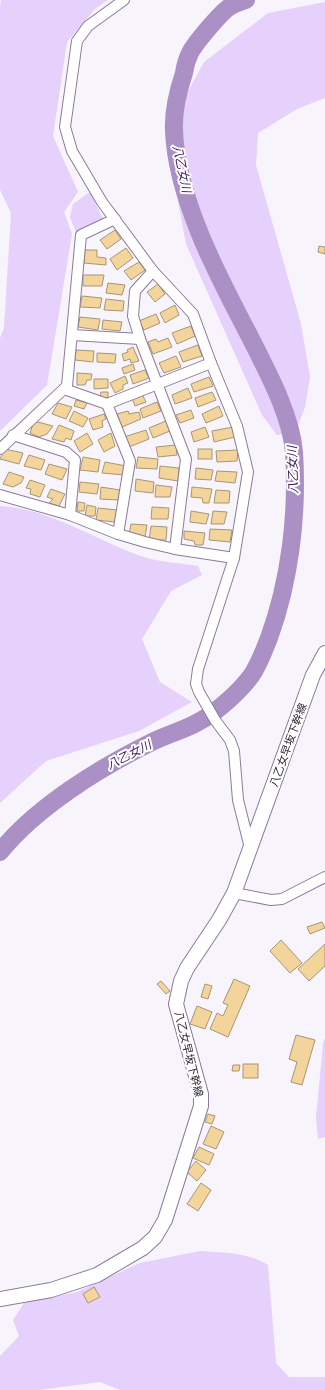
<svg xmlns="http://www.w3.org/2000/svg" width="325" height="1390" viewBox="0 0 325 1390" font-family="'Source Sans 3','Noto Sans JP',sans-serif">
<style>
.green{fill:#e6d0fc}
.lines{fill:none;stroke-linecap:round;stroke-linejoin:round}
.river{stroke:#ab90c6;stroke-width:18}
.building{fill:#f3d49a;stroke:#a79676}
.street-casing{stroke:#8b7b9a;stroke-width:12}
.secondary-casing{stroke:#8b7b9a;stroke-width:16}
.street{stroke:#fff;stroke-width:10}
.secondary{stroke:#fff;stroke-width:14}
.labels{text-anchor:middle;stroke-width:4;stroke-linejoin:round;paint-order:stroke}
.street-label{font-size:11px;fill:#2f2935;stroke:#fff}
.water-label{font-size:12px;font-style:italic;fill:#3a1555;stroke:#fff}
</style>
<rect width="100%" height="100%" fill="#f8f4fb"/>
<g class="green">
<polygon points="1,0 108,0 95,9 67,42 53,136 78,192 64,212 72,234 47,385 0,431 0,338 4,328 11,213 0,190 0,8"/>
<polygon points="325,2 325,98 297,109 258,133 256,165 301,324 310,377 305,407 297,428 291,433 277,435 262,415 186,244 165,133 204,62 268,13"/>
<polygon points="90,192 104,221 76,232 70,217 73,204"/>
<path d="M0,506C50,509 92,538 138,555C155,562 180,563 198,566L202,575L171,591L142,639L160,682L192,702L139,731L46,761L0,803Z"/>
<polygon points="325,1038 325,1137 318,1139 316,1118 323,1044"/>
<path d="M200,1251C225,1253 247,1252 268,1265L276,1363L289,1377H325V1390H120L100,1382L39,1390H0V1356L19,1336L13,1320L24,1303L77,1292L140,1263Z"/>
</g>
<g class="lines">
<path class="river" d="M0,852C36,807 101,767 152,742C168,734 185,730 200,721C217,712 240,691 251,676C259,665 264,650 269,638C290,580 298,514 294,452C291,414 266,369 249,335C218,276 176,197 174,130C173,110 178,91 184,73C185,66 187,59 190,53C195,43 222,11 231,6C236,3 241,2 246,0"/>
</g>
<g class="building">
<polygon points="115,230 121,239 107,249 100,240"/>
<polygon points="319,246 325,247 325,254 318,252"/>
<polygon points="126,248 133,258 117,270 110,259"/>
<polygon points="85,250 97,250 97,257 106,258 106,265 84,263"/>
<polygon points="139,262 145,270 131,280 124,271"/>
<polygon points="83,275 104,275 102,286 83,286"/>
<polygon points="108,283 125,285 122,295 106,293"/>
<polygon points="158,284 165,294 155,302 147,292"/>
<polygon points="82,296 102,298 100,308 80,307"/>
<polygon points="106,299 124,301 123,311 104,310"/>
<polygon points="175,305 179,315 165,323 160,313"/>
<polygon points="156,314 160,323 144,330 139,321"/>
<polygon points="80,317 100,319 98,330 78,327"/>
<polygon points="103,320 122,322 120,331 102,329"/>
<polygon points="191,326 195,336 177,344 172,333"/>
<polygon points="168,338 172,347 153,354 148,342 156,339 158,342"/>
<polygon points="198,345 202,356 183,362 179,352"/>
<polygon points="133,347 139,361 131,363 130,359 124,361 122,354 128,352 127,350"/>
<polygon points="76,350 94,351 93,362 75,360"/>
<polygon points="97,353 116,354 115,363 97,362"/>
<polygon points="176,356 181,367 164,373 159,363"/>
<polygon points="133,364 135,370 124,374 122,368"/>
<polygon points="145,370 149,378 133,384 130,375"/>
<polygon points="77,373 92,374 91,380 87,380 85,385 77,385"/>
<polygon points="125,376 128,383 123,385 123,389 115,393 110,383"/>
<polygon points="209,377 213,386 194,392 191,384"/>
<polygon points="94,379 108,379 108,388 94,389"/>
<polygon points="188,388 192,398 175,404 172,395"/>
<polygon points="101,392 108,392 108,398 100,398"/>
<polygon points="212,392 216,400 198,407 195,398"/>
<polygon points="142,394 146,402 135,406 132,398"/>
<polygon points="76,400 87,403 84,409 74,406"/>
<polygon points="157,402 161,411 143,418 140,409"/>
<polygon points="58,403 72,407 66,419 52,414"/>
<polygon points="219,406 223,416 206,423 202,414"/>
<polygon points="191,410 194,418 180,423 176,415"/>
<polygon points="74,411 88,418 83,427 69,421"/>
<polygon points="128,411 129,414 139,412 141,419 122,427 117,414"/>
<polygon points="104,414 106,419 102,421 103,427 93,430 89,419"/>
<polygon points="34,421 53,426 47,434 39,437 30,433"/>
<polygon points="166,421 170,431 153,438 149,428"/>
<polygon points="59,425 74,431 71,440 66,438 64,442 52,439"/>
<polygon points="205,427 209,437 194,442 191,432"/>
<polygon points="233,427 235,437 214,442 212,431"/>
<polygon points="146,430 149,439 129,447 124,437"/>
<polygon points="87,433 93,444 80,452 74,441"/>
<polygon points="111,433 115,446 104,452 98,440"/>
<polygon points="176,445 177,455 158,457 156,447"/>
<polygon points="5,449 23,453 19,464 0,459"/>
<rect x="198" y="449" width="14" height="10"/>
<polygon points="238,450 237,461 217,462 216,451"/>
<polygon points="29,455 45,460 41,470 24,466"/>
<polygon points="83,457 100,460 98,472 80,470"/>
<polygon points="138,457 158,459 157,469 136,468"/>
<polygon points="105,462 126,466 124,475 102,473"/>
<polygon points="49,464 67,469 62,480 45,474"/>
<polygon points="160,466 179,468 178,481 159,478"/>
<polygon points="196,468 213,470 211,480 195,479"/>
<polygon points="217,471 237,472 235,483 215,481"/>
<polygon points="9,472 24,477 21,483 13,487 3,484"/>
<polygon points="136,479 154,482 153,493 135,491"/>
<polygon points="30,480 45,485 40,497 30,494 31,489 26,488"/>
<polygon points="80,482 99,484 97,494 79,492"/>
<polygon points="156,485 172,487 170,497 155,497"/>
<polygon points="101,487 120,490 118,500 100,499"/>
<polygon points="192,487 212,489 209,503 203,503 202,498 191,497"/>
<polygon points="51,489 65,494 59,506 49,503 53,499 47,497"/>
<polygon points="216,490 230,491 229,503 214,503"/>
<polygon points="78,502 85,503 84,511 77,511"/>
<polygon points="87,505 96,507 95,516 85,516"/>
<polygon points="152,507 169,508 168,519 151,519"/>
<polygon points="98,508 117,510 115,522 96,520"/>
<polygon points="191,511 209,514 206,524 190,522"/>
<polygon points="213,511 227,512 224,524 211,524"/>
<polygon points="131,524 147,525 145,537 129,534"/>
<polygon points="151,526 167,527 166,540 149,540"/>
<polygon points="210,529 232,530 230,542 209,540"/>
<polygon points="184,531 205,533 203,545 195,545 194,541 184,539"/>
<polygon points="322,922 325,928 310,934 307,927"/>
<polygon points="281,940 302,963 290,973 270,951"/>
<polygon points="325,944 325,966 309,981 298,969"/>
<polygon points="234,979 250,986 228,1037 210,1029 217,1013 223,1016 228,1005 223,1003"/>
<polygon points="161,981 170,991 166,994 157,984"/>
<polygon points="205,984 212,986 208,999 201,997"/>
<polygon points="197,1006 212,1012 205,1029 190,1024"/>
<polygon points="296,1035 315,1040 302,1085 291,1082 297,1062 289,1059"/>
<rect x="243" y="1064" width="15" height="14"/>
<polygon points="233,1065 240,1065 239,1071 232,1071"/>
<polygon points="208,1114 215,1116 212,1124 205,1122"/>
<polygon points="211,1126 224,1132 216,1149 203,1144"/>
<polygon points="199,1147 214,1154 209,1165 193,1158"/>
<polygon points="196,1161 206,1170 197,1181 187,1172"/>
<polygon points="201,1183 211,1190 198,1211 187,1204"/>
<polygon points="94,1287 100,1297 88,1303 83,1294"/>
</g>
<g class="lines">
<g class="street-casing">
<g id="street">
<polyline points="124,0 88,26 77,41 65,127 72,151 102,202 153,271 193,314 211,363 237,426 248,472 234,558 198,669 196,684 199,692 215,720 230,740 234,751 238,800 250,848"/>
<polyline points="153,271 135,291 133,316 140,339 186,459 175,549"/>
<polyline points="72,335 140,339"/>
<polyline points="64,389 107,404 211,363"/>
<polyline points="107,404 130,461 118,534"/>
<polyline points="13,435 66,452 75,460 70,515"/>
<polyline points="0,449 67,386 81,235 115,219"/>
<polyline points="0,495 70,515 118,534 145,542 175,549 234,558"/>
<polyline points="234,893 271,900 282,899 325,877"/>
</g>
</g>
<g class="secondary-casing">
<polyline id="secondary" points="0,1299 51,1290 97,1275 143,1248 155,1237 165,1220 201,1106 201,1094 176,1004 181,981 187,968 219,920 234,893 313,675 325,653"/>
</g>
<use href="#street" class="street"/>
<use href="#secondary" class="secondary"/>
</g>
<g class="labels">
<g class="street-label">
<text transform="translate(288 745) rotate(-70)" y="4">八乙女早坂下幹線</text>
<text transform="translate(189 1054) rotate(76)" y="4">八乙女早坂下幹線</text>
</g>
<g class="water-label">
<text transform="translate(182 169) rotate(78)" y="4">八乙女川</text>
<text transform="translate(293 470) rotate(-92)" y="4">八乙女川</text>
<text transform="translate(129 755) rotate(-27)" y="4">八乙女川</text>
</g>
</g>
</svg>
